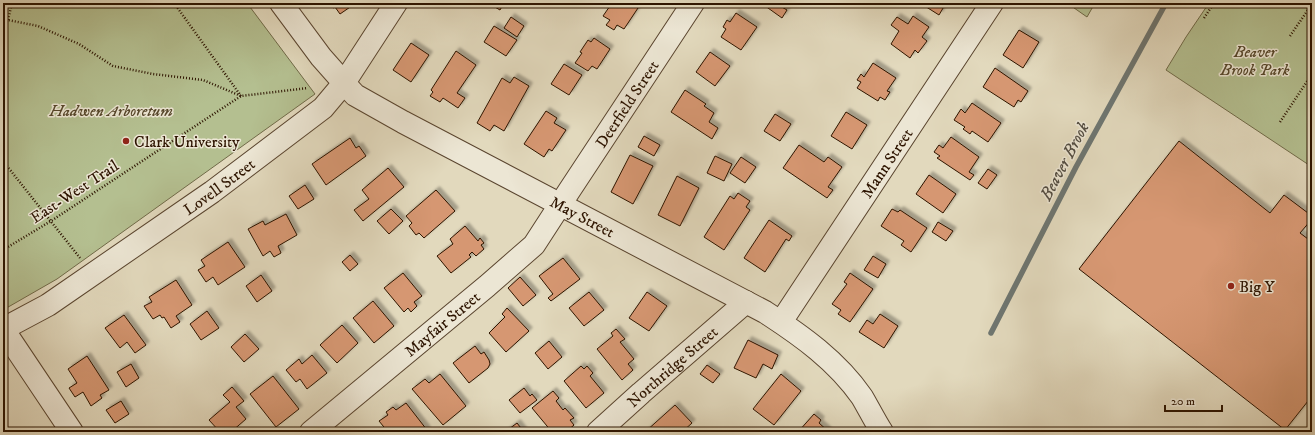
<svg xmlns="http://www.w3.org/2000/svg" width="1315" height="435" viewBox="0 0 1315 435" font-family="'IM FELL DW Pica',serif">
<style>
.green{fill:#b4bf90;stroke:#706a48}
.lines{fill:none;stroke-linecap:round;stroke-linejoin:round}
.stream{stroke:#6e7671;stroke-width:5.5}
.building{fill:#d69772;stroke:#2d1400;filter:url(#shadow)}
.minor-casing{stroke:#5a452f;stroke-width:24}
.path{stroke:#2d1400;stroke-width:2.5;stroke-dasharray:1 2;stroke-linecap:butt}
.minor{stroke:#ece6d4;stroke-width:22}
.poi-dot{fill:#8f2418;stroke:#ece6d4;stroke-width:1.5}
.labels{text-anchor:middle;stroke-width:3;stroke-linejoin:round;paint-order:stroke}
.park-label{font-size:16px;font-style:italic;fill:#56472b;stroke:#ece6d4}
.street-label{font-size:16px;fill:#2d1400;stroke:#ece6d4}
.poi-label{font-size:16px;fill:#2d1400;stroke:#ece6d4;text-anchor:start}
.water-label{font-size:17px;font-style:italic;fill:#534d42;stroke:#ece6d4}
</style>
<defs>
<filter id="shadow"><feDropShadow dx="3.5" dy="-3.5" stdDeviation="1" flood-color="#0004"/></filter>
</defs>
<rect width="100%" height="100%" fill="#e2d9bd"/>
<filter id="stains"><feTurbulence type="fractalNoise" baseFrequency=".005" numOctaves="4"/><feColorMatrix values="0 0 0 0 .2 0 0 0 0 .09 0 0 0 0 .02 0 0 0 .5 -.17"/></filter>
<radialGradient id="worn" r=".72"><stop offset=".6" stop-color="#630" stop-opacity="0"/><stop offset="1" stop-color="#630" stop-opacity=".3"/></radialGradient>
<g class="green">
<polygon points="3,3 247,3 315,94 57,279 3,310"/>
<polygon points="1067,3 1095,3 1087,17"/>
<polygon points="1209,3 1312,3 1312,167 1166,70 1186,37"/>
</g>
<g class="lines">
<polyline class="stream" points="991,333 1076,167 1166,3"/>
</g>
<g class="building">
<polygon points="329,3 356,3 340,14 335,7 333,8"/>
<polygon points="488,3 504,3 500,10"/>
<polygon points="612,3 630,3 638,8 624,29 617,25 614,30 606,25 610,20 603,16"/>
<polygon points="761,3 782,3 780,6 787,10 782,18"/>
<polygon points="920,3 946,3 939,15"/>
<polygon points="736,13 757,27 741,50 721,37 726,29 723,27 727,20 730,22"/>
<polygon points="913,16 929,27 922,37 927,41 918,53 915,50 910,58 891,44 899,31 891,25 897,17 908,24"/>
<polygon points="511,17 524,26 517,37 504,28"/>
<polygon points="494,26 517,40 506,56 484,42"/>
<polygon points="1019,30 1039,42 1023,68 1003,55"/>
<polygon points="594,38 610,49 597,69 592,66 588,71 575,63 582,53 580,52 588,40 591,42"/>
<polygon points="411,43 429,55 411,82 393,70"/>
<polygon points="456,51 476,65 457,93 465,98 458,108 443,98 440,102 430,96 433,92 431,90"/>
<polygon points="710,52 730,66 715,86 696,72"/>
<polygon points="873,63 896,78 887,91 890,92 885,100 880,97 878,101 857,88 861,82 857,80 861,74 864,77"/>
<polygon points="564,64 582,75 569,95 551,84"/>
<polygon points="995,68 1028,91 1021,102 1018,100 1014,107 983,87"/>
<polygon points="514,77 529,86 504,131 494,125 490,131 477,123 502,78 510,83"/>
<polygon points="685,90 706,104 704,106 714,113 709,122 718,128 712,139 671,112"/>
<polygon points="972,103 1001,123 988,142 972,131 970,134 963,129 965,127 954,120 961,109 965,113"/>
<polygon points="546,111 557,118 554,123 566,130 552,151 549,149 544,157 524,144"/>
<polygon points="846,112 867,125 852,149 831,136"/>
<polygon points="775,114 791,124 780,141 764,131"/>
<polygon points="644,136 660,145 654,156 638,147"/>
<polygon points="951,137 979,157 969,172 974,175 970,180 937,158 940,156 934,152 939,145 943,148"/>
<polygon points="350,138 356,148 359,146 366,156 326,185 312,164"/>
<polygon points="1179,141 1270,213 1284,195 1312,216 1312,219 1300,233 1312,242 1312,396 1285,430 1079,269"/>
<polygon points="799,145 824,162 828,157 842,167 828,187 833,190 827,198 783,168"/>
<polygon points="630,155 653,166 633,204 611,192"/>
<polygon points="715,156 732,164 724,181 707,173"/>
<polygon points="741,157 756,167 745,183 730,173"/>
<polygon points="388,168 404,187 363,221 354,210 369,199 362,190"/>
<polygon points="988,169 997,175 987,189 978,183"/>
<polygon points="929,175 956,194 943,213 916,194"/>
<polygon points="677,176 699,188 680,226 658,215"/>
<polygon points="305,185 314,199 298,209 289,196"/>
<polygon points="436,190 455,211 424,238 419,233 416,235 409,226 412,223 406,216"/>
<polygon points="738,193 750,201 746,207 750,210 724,250 704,237 730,196 734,199"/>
<polygon points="391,209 403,221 389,234 377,221"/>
<polygon points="892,209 898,212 900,210 927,228 911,252 901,245 904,241 881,226"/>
<polygon points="286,214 297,235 278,246 281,253 274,257 270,251 263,256 248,229 263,221 265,225"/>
<polygon points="769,220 792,236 789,241 786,239 765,272 744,258"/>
<polygon points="938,222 953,231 946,241 932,232"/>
<polygon points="465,226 478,241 480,238 484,243 481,245 484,249 476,256 472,252 469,255 471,257 451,273 437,256 453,244 450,239"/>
<polygon points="228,242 245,267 218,285 213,277 206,282 198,270 205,266 201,260"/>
<polygon points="350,255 358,264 350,271 342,262"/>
<polygon points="873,256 886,264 878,278 864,270"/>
<polygon points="563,258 580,279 551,301 548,298 553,294 539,276"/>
<polygon points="403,273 422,296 414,302 417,306 411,312 408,308 404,312 384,288"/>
<polygon points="850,273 873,289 850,322 838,314 841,310 832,304 847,284 844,282"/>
<polygon points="261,275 272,291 257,302 246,286"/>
<polygon points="520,277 536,295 523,306 508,288"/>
<polygon points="176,280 192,305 176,316 180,322 171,328 164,317 162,318 160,315 153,319 144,306 152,302 149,297"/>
<polygon points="589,292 604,310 584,326 569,308"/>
<polygon points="647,292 667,306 649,331 629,318"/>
<polygon points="373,301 394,326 374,343 353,318"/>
<polygon points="507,308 529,331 506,352 489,333 505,317 502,314"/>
<polygon points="207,311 219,328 201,340 190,324"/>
<polygon points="880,314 898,326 884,348 859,332 867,320 873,324"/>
<polygon points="124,315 146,345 135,353 127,342 120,348 105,328"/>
<polygon points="342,325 358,343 337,363 320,345"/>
<polygon points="616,329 625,339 620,342 634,359 628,364 633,370 622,380 597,349 613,336 611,333"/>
<polygon points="245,334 259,349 244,362 231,347"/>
<polygon points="748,340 778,355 772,369 763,364 756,378 734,368"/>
<polygon points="549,341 562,357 548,369 535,353"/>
<polygon points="475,346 481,354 484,352 489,360 490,364 488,368 469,383 453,363"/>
<polygon points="312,355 327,373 307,389 300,379 296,382 286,370 299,359 302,364"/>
<polygon points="87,356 109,390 100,395 102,398 91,406 83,392 75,397 69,388 77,383 68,369"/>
<polygon points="131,364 139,378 126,387 117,372"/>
<polygon points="707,365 720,374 713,383 700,374"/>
<polygon points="581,366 584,369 587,366 593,373 590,376 604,393 586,408 564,381"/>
<polygon points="440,374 466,406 443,425 412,389 425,379 429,383"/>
<polygon points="781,374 801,391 774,425 753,409"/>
<polygon points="273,376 299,409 276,427 250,394"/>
<polygon points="232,387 244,401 236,407 246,419 231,432 220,432 209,420 230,402 223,395"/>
<polygon points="524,388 530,396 532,394 537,400 520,413 509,400"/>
<polygon points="553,391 559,398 556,401 563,410 565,408 574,418 570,420 574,425 566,432 552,432 532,408"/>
<polygon points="121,401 129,414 115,423 106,410"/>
<polygon points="406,403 427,430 424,432 388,432 379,421 388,415 386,412 393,407 396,410"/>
<polygon points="675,405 692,423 682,432 645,432"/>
<polygon points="814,414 821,420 819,423 829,432 798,432"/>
<polygon points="517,423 524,432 505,432"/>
</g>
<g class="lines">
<g class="minor-casing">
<g id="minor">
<path id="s1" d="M281,3L321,57L344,83L355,95L403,122L765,312C802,336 837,361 862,397C869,409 875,421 882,432"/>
<path id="s2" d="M781,322L992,3"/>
<path id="s3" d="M3,329L48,305L212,192L323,108L344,83L396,3"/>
<polyline points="3,329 72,432"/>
<path id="s4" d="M311,432L487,286L534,245L569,191L693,3"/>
<path id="s5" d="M598,432L641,393L746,302"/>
</g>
</g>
<g class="path">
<polyline points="174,3 241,96"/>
<polyline points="1204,18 1214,3"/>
<polyline points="3,19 38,26 79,44 113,66 153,74 203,80 241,96"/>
<polyline points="8,20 12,3"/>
<polyline points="1290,36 1312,4"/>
<polyline points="1280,122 1312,74"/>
<polyline points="3,161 80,258"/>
<polyline points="3,250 51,221 241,96 308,88"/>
</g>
<use href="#minor" class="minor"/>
</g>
<g class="poi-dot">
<circle cx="126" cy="141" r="4"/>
<circle cx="1231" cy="286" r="4"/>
</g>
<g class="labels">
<g class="park-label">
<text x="1255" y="57">Beaver<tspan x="1255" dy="18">Brook Park</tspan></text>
<text x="111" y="116">Hadwen Arboretum</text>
</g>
<g class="street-label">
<text dy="6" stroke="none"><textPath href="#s4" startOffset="460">Deerfield Street</textPath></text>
<text dy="6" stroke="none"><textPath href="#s2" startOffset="191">Mann Street</textPath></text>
<text dy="6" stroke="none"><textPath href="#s3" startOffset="259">Lovell Street</textPath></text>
<text transform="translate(74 191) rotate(-33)" y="6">East-West Trail</text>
<text dy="6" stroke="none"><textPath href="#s1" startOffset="376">May Street</textPath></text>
<text dy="6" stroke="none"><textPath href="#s4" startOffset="170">Mayfair Street</textPath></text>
<text dy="6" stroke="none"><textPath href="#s5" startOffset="99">Northridge Street</textPath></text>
</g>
<g class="poi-label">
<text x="134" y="147">Clark University</text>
<text x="1239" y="292">Big Y</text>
</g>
<g class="water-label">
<text transform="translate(1064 161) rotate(-62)" y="6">Beaver Brook</text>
</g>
</g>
<rect width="1315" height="435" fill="none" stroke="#e2d9bd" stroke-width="16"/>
<rect x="4" y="4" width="1307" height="427" fill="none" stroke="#2d1400" stroke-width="2"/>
<rect x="8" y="8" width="1299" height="419" fill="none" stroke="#2d1400"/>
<path d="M1165 405v6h57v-6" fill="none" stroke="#2d1400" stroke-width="2"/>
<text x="1171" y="405" font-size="12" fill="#2d1400" stroke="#ece6d4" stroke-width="3" paint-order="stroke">20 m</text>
<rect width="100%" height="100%" filter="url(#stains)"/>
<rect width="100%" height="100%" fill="url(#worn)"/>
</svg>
